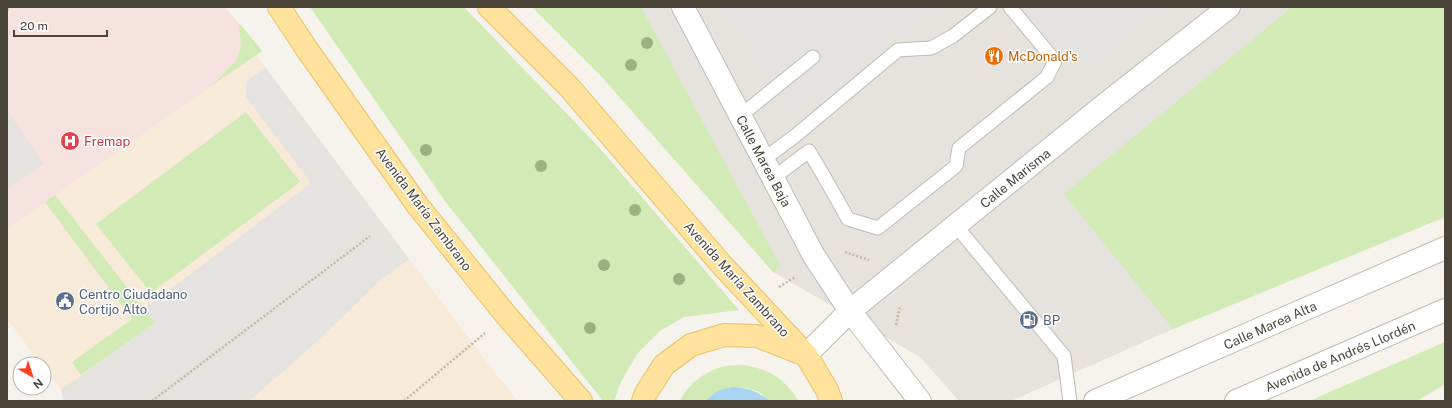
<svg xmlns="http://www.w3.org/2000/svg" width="1452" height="408" viewBox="0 0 1452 408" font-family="'Public Sans',sans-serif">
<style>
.commercial{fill:#f7ead8}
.industrial{fill:#e6e2dd}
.medical{fill:#f6e3e0}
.green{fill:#d2eab5}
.parking{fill:#e5e3e0}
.water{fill:#a9d4f2}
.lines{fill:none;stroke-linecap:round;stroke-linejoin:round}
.lane-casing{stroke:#c2bbae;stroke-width:15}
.street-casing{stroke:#c2bbae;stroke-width:24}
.primary-casing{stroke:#e6c16a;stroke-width:24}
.path{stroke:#c4b79f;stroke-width:2.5;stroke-dasharray:2 2;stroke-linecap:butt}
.lane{stroke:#fff;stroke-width:13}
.street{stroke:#fff;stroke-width:22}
.primary{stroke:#ffe39c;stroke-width:22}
.tree{fill:#97b381}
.labels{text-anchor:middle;stroke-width:3;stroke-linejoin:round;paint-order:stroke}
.food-label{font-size:13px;fill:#c56008;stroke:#fff;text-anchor:start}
.health-label{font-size:13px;fill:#be3a42;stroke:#fff;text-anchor:start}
.street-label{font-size:13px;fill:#4b4439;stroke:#fff}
.service-label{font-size:13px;fill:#4e5e75;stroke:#fff;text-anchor:start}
</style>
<rect width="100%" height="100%" fill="#f6f3ec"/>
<polygon class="commercial" points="7,7 225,7 262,51 256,55 493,370 518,401 64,401 61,390 44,367 44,364 41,364 7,319"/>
<polygon class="industrial" points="532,7 1445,7 1445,217 1173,329 1011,401 959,401 920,357 773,272 602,77"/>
<polygon class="medical" points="7,7 225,7 262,51 7,229"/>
<g class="green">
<polygon points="310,7 464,7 597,145 739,310 684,317 660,331 637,354 621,382 614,401 603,401 445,201"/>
<polygon points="532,7 641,7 781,267 773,272 602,77"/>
<polygon points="1292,7 1445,7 1445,217 1173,329 1064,194"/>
<polygon points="241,25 262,51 211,86 236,61 241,45 239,27"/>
<polygon points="246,112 300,182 151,293 96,224"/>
<polygon points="55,195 155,323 81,375 72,362 132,319 45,202"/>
<polygon points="1445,342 1445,384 1417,401 1309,401"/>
<path d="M744,365C771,370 783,378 799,401H770L759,392L746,388L717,391L705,401H680C688,383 706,371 725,366C731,365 738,365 744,365Z"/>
</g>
<g class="parking">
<polygon points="721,7 940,7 787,130"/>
<polygon points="1016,7 1172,7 1080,84"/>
<polygon points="265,67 409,259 382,279 311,347 249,401 64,401 61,390 155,323 144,309 311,183 246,97 246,82"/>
<polygon points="7,110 44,164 7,189"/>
</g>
<path class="water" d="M732,387C749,388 757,391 770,401H705L717,391Z"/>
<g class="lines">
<g class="lane-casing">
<g id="lane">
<polyline points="740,116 813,57"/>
<polyline points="763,160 795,136 898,50 931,48 953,36 990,7"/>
<polyline points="773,178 809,151 826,180 848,219 878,228 956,166 959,148 1047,77 1055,61 1010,7"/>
<polyline points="956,226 1064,356 1070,401"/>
</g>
</g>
<g class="street-casing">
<g id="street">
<polyline points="683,7 814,256 850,311 920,401"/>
<polyline points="806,355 850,311 1108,102 1229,7"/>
<polyline points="1095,401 1445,248"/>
<polyline points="1236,401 1445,310"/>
</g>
</g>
<g class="primary-casing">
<g id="primary">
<polyline points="279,7 306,48 418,206 506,315 581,401"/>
<polyline points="489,7 569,87 721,264 806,355"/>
<polyline points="643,401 646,393 664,365 691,345 724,335 757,336 806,355 827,390 831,401"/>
</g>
</g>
<g class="path">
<polyline points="7,10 11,7"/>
<polyline points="845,252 869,260"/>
<polyline points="779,287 795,277"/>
<polyline points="896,325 900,306"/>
<polyline points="152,401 370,236"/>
<polyline points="404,401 485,333"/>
</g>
<use href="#lane" class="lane"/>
<use href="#street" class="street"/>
<use href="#primary" class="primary"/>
</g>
<g class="tree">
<circle cx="647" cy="43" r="6"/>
<circle cx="631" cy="65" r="6"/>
<circle cx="426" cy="150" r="6"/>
<circle cx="541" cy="166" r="6"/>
<circle cx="635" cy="210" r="6"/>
<circle cx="604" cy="265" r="6"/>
<circle cx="679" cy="279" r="6"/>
<circle cx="590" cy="328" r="6"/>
</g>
<defs>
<g id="restaurant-disc" transform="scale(1)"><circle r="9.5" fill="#e8710a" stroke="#fff"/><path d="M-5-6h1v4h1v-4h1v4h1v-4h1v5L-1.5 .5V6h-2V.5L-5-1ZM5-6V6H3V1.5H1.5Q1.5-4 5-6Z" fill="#fff"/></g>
<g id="hospital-disc" transform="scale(1)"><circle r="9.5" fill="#e0444e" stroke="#fff"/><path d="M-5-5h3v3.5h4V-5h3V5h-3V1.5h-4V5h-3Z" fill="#fff"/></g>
<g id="civic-disc" transform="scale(1)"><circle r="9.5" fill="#5c6f8a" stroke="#fff"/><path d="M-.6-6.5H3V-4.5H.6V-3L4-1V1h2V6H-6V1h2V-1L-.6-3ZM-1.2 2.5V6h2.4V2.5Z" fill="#fff"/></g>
<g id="fuel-disc" transform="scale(1)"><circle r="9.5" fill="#5c6f8a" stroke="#fff"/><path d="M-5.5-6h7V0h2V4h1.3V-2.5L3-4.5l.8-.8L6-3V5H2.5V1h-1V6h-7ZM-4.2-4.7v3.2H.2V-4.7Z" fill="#fff"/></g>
</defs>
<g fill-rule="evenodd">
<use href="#restaurant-disc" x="994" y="56"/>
<use href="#hospital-disc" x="70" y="141"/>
<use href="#civic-disc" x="65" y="301"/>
<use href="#fuel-disc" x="1029" y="320"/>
</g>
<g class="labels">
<g class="food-label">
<text x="1008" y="61">McDonald's</text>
</g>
<g class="health-label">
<text x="84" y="146">Fremap</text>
</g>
<g class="street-label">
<text transform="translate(764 161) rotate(62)" y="5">Calle Marea Baja</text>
<text transform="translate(1015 178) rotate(-39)" y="5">Calle Marisma</text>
<text transform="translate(424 209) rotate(53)" y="5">Avenida María Zambrano</text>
<text transform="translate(737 279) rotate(48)" y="5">Avenida María Zambrano</text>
<text transform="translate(1270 325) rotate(-24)" y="5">Calle Marea Alta</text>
<text transform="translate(1340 356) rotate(-23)" y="5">Avenida de Andrés Llordén</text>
</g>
<g class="service-label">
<text x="79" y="299">Centro Ciudadano<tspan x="79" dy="15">Cortijo Alto</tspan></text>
<text x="1043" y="325">BP</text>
</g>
</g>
<rect width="1452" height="408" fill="none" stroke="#4b4439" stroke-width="16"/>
<g transform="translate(32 376) rotate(141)"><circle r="19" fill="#ffffff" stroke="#b7b4b0"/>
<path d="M0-3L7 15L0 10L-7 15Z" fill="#fc3f1d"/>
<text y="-6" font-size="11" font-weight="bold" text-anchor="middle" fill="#4b4439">N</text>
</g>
<path d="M14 30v6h93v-6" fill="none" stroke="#4b4439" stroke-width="2"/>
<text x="20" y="30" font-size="12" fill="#4b4439" stroke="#ffffff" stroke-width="3" paint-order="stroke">20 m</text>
</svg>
